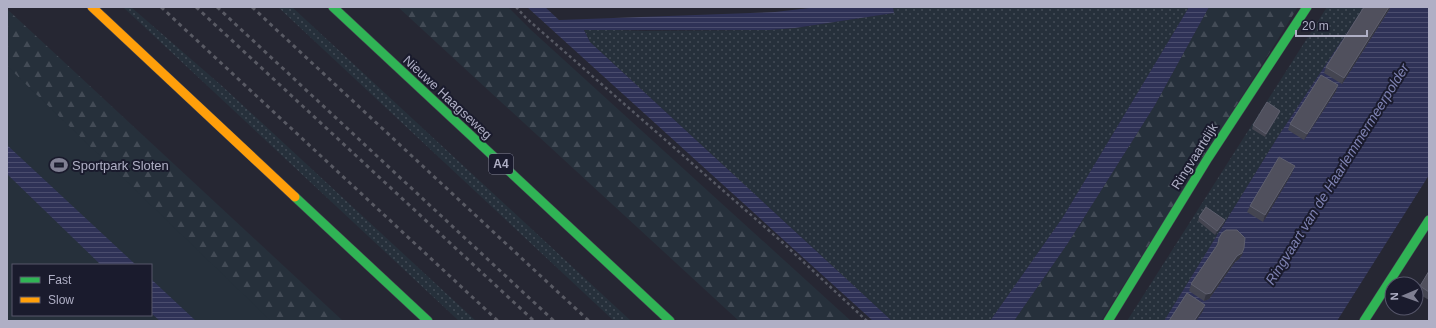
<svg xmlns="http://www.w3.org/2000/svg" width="1436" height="328" viewBox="0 0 1436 328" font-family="Arial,sans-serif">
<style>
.grass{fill:url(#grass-dots)}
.forest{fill:url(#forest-firs)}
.garden{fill:#26303b;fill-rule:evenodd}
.water{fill:url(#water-rules)}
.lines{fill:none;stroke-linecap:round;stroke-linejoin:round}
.fast-casing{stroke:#43434f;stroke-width:10}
.slow-casing{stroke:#43434f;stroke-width:10}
.path{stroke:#575964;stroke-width:2.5;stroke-dasharray:3 3;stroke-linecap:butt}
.fast{stroke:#30b455;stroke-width:9}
.slow{stroke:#ff9f0a;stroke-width:9}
.rail{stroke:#595a64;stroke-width:3;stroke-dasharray:4 4;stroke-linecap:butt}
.wall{fill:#444551}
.shaded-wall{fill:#333440}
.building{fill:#50505d;stroke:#5e5f6e}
.labels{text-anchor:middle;stroke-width:4;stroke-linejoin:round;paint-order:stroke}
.shield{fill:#1a1b2d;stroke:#828397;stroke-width:1}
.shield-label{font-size:12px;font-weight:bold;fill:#afafc5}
.street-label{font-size:13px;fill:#afafc5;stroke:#1a1b2d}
.poi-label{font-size:13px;fill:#afafc5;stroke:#1a1b2d;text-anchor:start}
.water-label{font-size:14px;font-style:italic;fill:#7e82b2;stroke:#1a1b2d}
</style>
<defs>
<pattern id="grass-dots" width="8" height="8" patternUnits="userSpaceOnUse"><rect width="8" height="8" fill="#26303b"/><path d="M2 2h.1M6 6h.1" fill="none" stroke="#434b56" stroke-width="1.8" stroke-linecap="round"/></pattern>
<pattern id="forest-firs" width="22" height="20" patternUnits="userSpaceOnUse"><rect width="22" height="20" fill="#26303b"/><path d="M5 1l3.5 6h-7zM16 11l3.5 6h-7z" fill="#434b56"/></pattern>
<pattern id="water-rules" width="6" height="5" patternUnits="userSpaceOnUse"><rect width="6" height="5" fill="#2f3257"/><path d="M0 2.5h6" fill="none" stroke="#4b4d6e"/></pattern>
</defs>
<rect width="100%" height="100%" fill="#262733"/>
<g class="grass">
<polygon points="123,7 131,7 222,86 476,321 459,321"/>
<polygon points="278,7 292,7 631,321 614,321"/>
<polygon points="893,7 1189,7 1063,217 990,321 892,321 590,42 584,29 644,31 770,30 795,28 894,13"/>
<polygon points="1327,7 1364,7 1279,135 1164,321 1127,321"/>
</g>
<g class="forest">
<polygon points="398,7 508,7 531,30 851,321 739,321"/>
<polygon points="1209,7 1298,7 1101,321 1014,321 1068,243 1155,105"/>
<polygon points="7,9 343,321 233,321 7,105"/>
</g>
<path class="garden" d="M7,66L271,321H7ZM13,265H151V315H13Z"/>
<g class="water">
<polygon points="527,7 545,7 559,20 775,12 818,7 893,7 894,13 795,28 770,30 584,30 590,42 892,321 873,321"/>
<polygon points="1189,7 1209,7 1155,105 1068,243 1014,321 990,321 1063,217"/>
<polygon points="1364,7 1429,7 1429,175 1337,321 1164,321 1279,135"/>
<polygon points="7,145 136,265 101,265 7,174"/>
<polygon points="151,279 196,321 160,321 151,313"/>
</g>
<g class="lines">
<g class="fast-casing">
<g id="fast">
<polyline points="333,7 670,321"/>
<polyline points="295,197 428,321"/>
<polyline points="1108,321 1208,158 1307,7"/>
<polyline points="1364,321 1429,220"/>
</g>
</g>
<g class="slow-casing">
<polyline id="slow" points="92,7 295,197"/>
</g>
<polyline class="path" points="516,7 526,18 782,242 867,321"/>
<use href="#fast" class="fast"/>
<use href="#slow" class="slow"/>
<g class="rail">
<polyline points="161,7 498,321"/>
<polyline points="196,7 534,321"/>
<polyline points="217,7 554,321"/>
<polyline points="252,7 589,321"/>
</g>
</g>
<g class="wall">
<polygon points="1364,7 1391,7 1342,84 1324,73 1326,67"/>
<polygon points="1338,85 1336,91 1304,140 1288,130 1290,124"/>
<polygon points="1280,111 1279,114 1265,137 1252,129 1253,125"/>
<polygon points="1292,173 1263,222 1247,212 1250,206"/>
<polygon points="1199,217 1224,224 1215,235 1198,221"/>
<polygon points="1219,238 1244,248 1242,255 1239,259 1235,262 1209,299 1204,301 1189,291 1191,284 1216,247"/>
<polygon points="1429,271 1429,300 1417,293 1420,286"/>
</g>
<g class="shaded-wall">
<polygon points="1389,7 1391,7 1390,8 1342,84 1344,78"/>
<polygon points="1338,85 1336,91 1304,140 1307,134"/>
<polygon points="1280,111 1279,114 1265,137 1266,134"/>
<polygon points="1295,166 1292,173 1263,222 1265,215"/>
<polygon points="1225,220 1224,224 1215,235 1217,231"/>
<polygon points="1244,248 1242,255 1239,259 1235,262 1209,299 1204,301 1206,294 1237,256"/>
<polygon points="1205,305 1203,311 1196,321 1194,321"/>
</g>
<g class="building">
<polygon points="1364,7 1389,7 1344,78 1326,67"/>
<polygon points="1321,75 1338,85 1307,134 1290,124"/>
<polygon points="1267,102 1280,111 1266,134 1253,125"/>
<polygon points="1279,157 1295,166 1265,215 1250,206"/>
<polygon points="1206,207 1225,220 1217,231 1199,217"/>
<polygon points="1226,230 1237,230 1245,238 1244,248 1242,253 1237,256 1211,293 1206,294 1191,284 1218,244 1219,238 1222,233"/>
<polygon points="1429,271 1429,292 1420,286"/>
<polygon points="1187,293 1205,305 1194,321 1169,321"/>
</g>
<defs>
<g id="stadium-bare" transform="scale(1.38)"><path d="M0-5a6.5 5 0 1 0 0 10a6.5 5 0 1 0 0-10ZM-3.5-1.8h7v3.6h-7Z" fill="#7f7f92" stroke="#1a1b2d" stroke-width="2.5" paint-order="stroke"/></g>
</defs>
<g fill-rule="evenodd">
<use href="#stadium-bare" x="59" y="165"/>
</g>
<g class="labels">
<rect class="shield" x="489" y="154" width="24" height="20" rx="3"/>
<g class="shield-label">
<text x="501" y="168">A4</text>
</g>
<g class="street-label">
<text transform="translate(448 97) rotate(43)" y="5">Nieuwe Haagseweg</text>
<text transform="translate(1194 156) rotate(-58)" y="5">Ringvaartdijk</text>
</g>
<g class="poi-label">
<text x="72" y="170">Sportpark Sloten</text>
</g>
<g class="water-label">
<text transform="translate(1337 174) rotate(-58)" y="5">Ringvaart van de Haarlemmermeerpolder</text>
</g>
</g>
<rect width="1436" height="328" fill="none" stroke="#afafc5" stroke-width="16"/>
<rect x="12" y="264" width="140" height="52" fill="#1a1b2d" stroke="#56566a"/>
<rect x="20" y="277" width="20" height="6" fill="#30b455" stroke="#56566a"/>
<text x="48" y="284" font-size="12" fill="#afafc5">Fast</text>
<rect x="20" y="297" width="20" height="6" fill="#ff9f0a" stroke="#56566a"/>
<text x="48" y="304" font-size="12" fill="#afafc5">Slow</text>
<g transform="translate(1404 296) rotate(268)"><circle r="19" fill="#1a1b2d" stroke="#56566a"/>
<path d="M0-3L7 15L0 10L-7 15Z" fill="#7f7f92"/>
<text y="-6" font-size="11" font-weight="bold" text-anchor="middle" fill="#afafc5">N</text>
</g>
<path d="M1296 30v6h71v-6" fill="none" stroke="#afafc5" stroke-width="2"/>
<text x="1302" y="30" font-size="12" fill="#afafc5" stroke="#1a1b2d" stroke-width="3" paint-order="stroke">20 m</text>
</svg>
